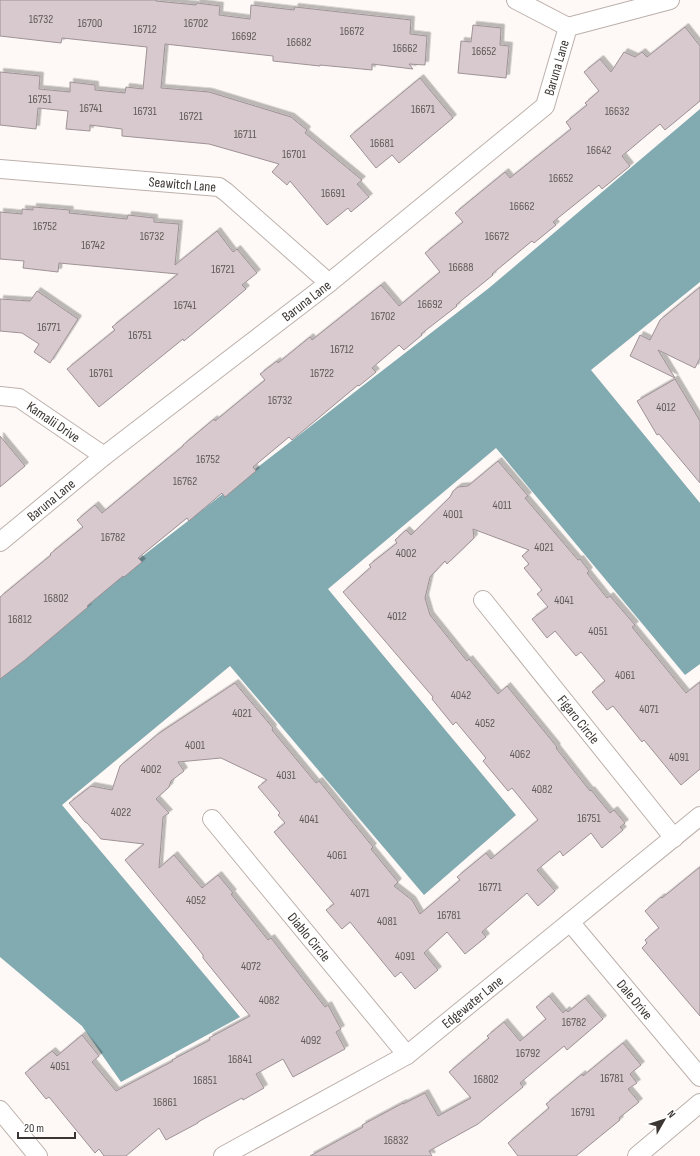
<svg xmlns="http://www.w3.org/2000/svg" width="700" height="1156" viewBox="0 0 700 1156" font-family="'Sofia Sans Condensed',sans-serif">
<style>
.water{fill:#82aab1}
.building{fill:#d7c9ce;stroke:#9e9296;filter:url(#shadow)}
.lines{fill:none;stroke-linecap:round;stroke-linejoin:round}
.minor-casing{stroke:#bcb0ab;stroke-width:20}
.minor{stroke:#fff;stroke-width:18}
.labels{text-anchor:middle;stroke-width:3.5;stroke-linejoin:round;paint-order:stroke}
.number-label{font-size:12px;fill:#625b5a}
.street-label{font-size:14px;fill:#3b3634;stroke:#fff}
</style>
<defs>
<filter id="shadow"><feDropShadow dx="3.5" dy="-3.5" stdDeviation="0" flood-color="#0004"/></filter>
</defs>
<rect width="100%" height="100%" fill="#fef9f6"/>
<polygon class="water" points="700,109 700,282 591,370 700,503 700,664 685,675 496,448 328,589 516,815 424,895 230,666 62,805 240,1017 121,1082 82,1026 0,957 0,668 82,603 489,288"/>
<g class="building">
<polygon points="0,0 156,0 156,1 196,5 197,3 220,6 219,15 250,19 251,5 294,10 295,7 411,20 410,34 427,36 425,65 409,64 413,69 372,64 372,70 320,65 320,66 273,61 273,56 165,44 161,88 209,92 291,117 307,130 305,133 362,180 357,184 369,197 351,212 348,208 327,225 290,181 287,185 272,172 279,164 209,144 122,136 122,129 90,125 90,131 66,129 68,111 38,108 36,129 0,125 0,72 40,76 39,89 70,92 70,82 95,85 95,90 125,93 126,87 143,89 147,47 62,38 61,43 0,36"/>
<polygon points="473,25 501,28 500,45 509,46 506,78 458,73 461,41 471,42"/>
<polygon points="685,27 700,46 700,101 665,130 660,124 622,156 630,166 602,189 599,185 553,222 556,225 534,243 532,241 492,274 493,275 456,305 457,306 421,334 422,335 404,350 399,345 372,368 376,372 359,386 358,385 292,440 289,437 253,467 256,471 225,497 222,493 189,521 187,518 138,558 142,562 124,577 123,576 87,606 88,607 25,660 0,679 0,597 51,555 50,554 83,527 77,520 95,505 102,513 183,446 183,445 214,419 215,421 265,380 260,374 277,361 278,363 310,337 312,340 381,285 399,306 440,272 425,253 463,222 455,213 505,172 510,178 571,129 566,122 587,105 585,103 599,91 584,72 600,59 611,72 624,52 635,57 642,52 647,57"/>
<polygon points="420,78 453,118 399,163 392,155 376,168 350,136"/>
<polygon points="33,207 70,210 69,213 127,219 128,215 154,218 154,222 179,224 175,265 217,231 233,252 237,249 257,273 242,285 246,289 220,311 184,341 183,339 99,407 67,369 115,330 112,327 178,274 59,263 58,272 23,268 24,261 0,259 0,212 22,214 22,209 33,210"/>
<polygon points="700,287 700,358 695,368 658,350 675,378 630,356 640,335 650,340 660,320"/>
<polygon points="37,291 78,319 50,363 34,352 39,344 22,333 0,331 0,299 30,301"/>
<polygon points="675,379 700,421 700,483 659,434 657,435 637,401"/>
<polygon points="0,436 25,466 0,487"/>
<polygon points="498,461 528,496 525,498 578,560 580,559 589,571 587,573 607,598 610,596 635,625 632,627 686,693 700,682 700,769 681,785 644,740 642,742 613,706 607,710 592,692 605,681 581,652 576,656 555,631 547,638 532,619 548,607 537,594 542,590 524,568 529,564 522,556 529,550 473,529 474,538 447,564 445,561 430,577 425,598 430,615 467,661 469,659 498,694 507,686 557,747 556,748 590,791 591,790 610,813 614,810 625,823 620,827 623,830 602,848 591,833 563,856 560,851 537,870 555,891 538,906 527,893 482,932 486,937 465,954 447,932 424,953 438,970 415,989 401,972 395,977 350,922 342,929 326,910 334,904 274,832 285,823 278,815 280,813 258,787 267,780 221,758 178,762 184,771 171,781 169,787 156,799 169,813 163,817 159,868 174,855 202,888 218,875 233,893 231,894 268,940 271,938 325,1007 328,1005 341,1029 336,1032 345,1049 293,1077 283,1059 256,1074 264,1088 243,1100 242,1098 198,1122 198,1123 166,1140 159,1128 126,1156 104,1156 99,1149 95,1153 49,1097 46,1099 25,1073 52,1051 57,1056 82,1035 99,1056 92,1062 116,1091 173,1061 172,1060 210,1040 209,1038 250,1016 203,958 203,955 191,940 125,860 144,844 101,839 87,823 85,822 69,803 91,786 112,790 120,766 158,734 235,683 273,728 272,730 316,783 319,781 373,847 371,849 398,882 394,886 412,900 420,914 460,880 457,877 486,853 491,859 538,820 512,788 508,791 483,761 486,758 456,722 453,725 432,699 433,697 343,592 371,567 369,565 397,543 395,540 406,530 411,535 450,497 453,491 458,487 468,486"/>
<polygon points="700,867 700,1016 642,948 647,943 645,940 659,928 645,911 661,897 662,898"/>
<polygon points="549,996 563,1013 566,1010 568,1012 585,998 603,1019 567,1050 564,1046 520,1083 523,1087 478,1124 429,1151 432,1156 310,1156 363,1127 362,1125 403,1103 403,1104 425,1093 438,1116 471,1098 449,1072 489,1038 487,1036 504,1022 520,1041 546,1019 536,1007"/>
<polygon points="623,1043 641,1065 630,1074 637,1083 628,1089 639,1102 619,1118 620,1120 576,1156 518,1156 508,1143 549,1108 546,1104 582,1074 583,1076"/>
</g>
<g class="lines">
<g class="minor-casing">
<g id="minor">
<polyline points="516,0 568,27"/>
<polyline points="568,27 670,0"/>
<path id="s1" d="M0,169L219,187L226,192L329,283"/>
<path id="s2" d="M0,396L19,398L104,456"/>
<path id="s3" d="M0,542L104,456L329,283L545,106L568,27"/>
<path id="s4" d="M483,600L674,838"/>
<path id="s5" d="M212,819L407,1055"/>
<path id="s6" d="M570,922L700,1077"/>
<polyline points="0,1110 38,1156"/>
<path id="s7" d="M223,1156L407,1055L700,816"/>
<polyline points="637,1156 700,1103"/>
</g>
</g>
<use href="#minor" class="minor"/>
</g>
<g class="labels">
<g class="number-label">
<text x="41" y="23">16732</text>
<text x="90" y="27">16700</text>
<text x="196" y="27">16702</text>
<text x="145" y="33">16712</text>
<text x="352" y="35">16672</text>
<text x="244" y="40">16692</text>
<text x="299" y="46">16682</text>
<text x="405" y="52">16662</text>
<text x="484" y="55">16652</text>
<text x="40" y="103">16751</text>
<text x="91" y="112">16741</text>
<text x="423" y="113">16671</text>
<text x="145" y="115">16731</text>
<text x="617" y="115">16632</text>
<text x="191" y="120">16721</text>
<text x="245" y="138">16711</text>
<text x="382" y="147">16681</text>
<text x="599" y="154">16642</text>
<text x="294" y="158">16701</text>
<text x="561" y="182">16652</text>
<text x="333" y="197">16691</text>
<text x="522" y="210">16662</text>
<text x="45" y="230">16752</text>
<text x="152" y="240">16732</text>
<text x="497" y="240">16672</text>
<text x="93" y="249">16742</text>
<text x="461" y="271">16688</text>
<text x="223" y="273">16721</text>
<text x="430" y="308">16692</text>
<text x="185" y="309">16741</text>
<text x="383" y="320">16702</text>
<text x="49" y="331">16771</text>
<text x="140" y="339">16751</text>
<text x="342" y="353">16712</text>
<text x="101" y="377">16761</text>
<text x="322" y="377">16722</text>
<text x="280" y="404">16732</text>
<text x="666" y="411">4012</text>
<text x="208" y="463">16752</text>
<text x="185" y="485">16762</text>
<text x="502" y="509">4011</text>
<text x="453" y="518">4001</text>
<text x="113" y="541">16782</text>
<text x="544" y="551">4021</text>
<text x="406" y="557">4002</text>
<text x="56" y="602">16802</text>
<text x="564" y="604">4041</text>
<text x="397" y="620">4012</text>
<text x="20" y="623">16812</text>
<text x="598" y="635">4051</text>
<text x="625" y="679">4061</text>
<text x="461" y="699">4042</text>
<text x="649" y="713">4071</text>
<text x="242" y="717">4021</text>
<text x="485" y="727">4052</text>
<text x="195" y="749">4001</text>
<text x="520" y="758">4062</text>
<text x="679" y="761">4091</text>
<text x="151" y="773">4002</text>
<text x="286" y="779">4031</text>
<text x="542" y="793">4082</text>
<text x="121" y="816">4022</text>
<text x="589" y="822">16751</text>
<text x="309" y="823">4041</text>
<text x="337" y="859">4061</text>
<text x="490" y="891">16771</text>
<text x="360" y="897">4071</text>
<text x="196" y="904">4052</text>
<text x="449" y="919">16781</text>
<text x="387" y="925">4081</text>
<text x="405" y="960">4091</text>
<text x="251" y="970">4072</text>
<text x="269" y="1004">4082</text>
<text x="574" y="1026">16782</text>
<text x="311" y="1044">4092</text>
<text x="528" y="1057">16792</text>
<text x="240" y="1063">16841</text>
<text x="60" y="1070">4051</text>
<text x="612" y="1082">16781</text>
<text x="486" y="1083">16802</text>
<text x="205" y="1084">16851</text>
<text x="165" y="1106">16861</text>
<text x="583" y="1116">16791</text>
<text x="396" y="1144">16832</text>
</g>
<g class="street-label">
<text dy="5" stroke="none"><textPath href="#s3" startOffset="738">Baruna Lane</textPath></text>
<text dy="5" stroke="none"><textPath href="#s1" startOffset="183">Seawitch Lane</textPath></text>
<text dy="5" stroke="none"><textPath href="#s3" startOffset="390">Baruna Lane</textPath></text>
<text dy="5" stroke="none"><textPath href="#s2" startOffset="61">Kamalii Drive</textPath></text>
<text dy="5" stroke="none"><textPath href="#s3" startOffset="66">Baruna Lane</textPath></text>
<text dy="5" stroke="none"><textPath href="#s4" startOffset="153">Figaro Circle</textPath></text>
<text dy="5" stroke="none"><textPath href="#s5" startOffset="153">Diablo Circle</textPath></text>
<text dy="5" stroke="none"><textPath href="#s6" startOffset="101">Dale Drive</textPath></text>
<text dy="5" stroke="none"><textPath href="#s7" startOffset="294">Edgewater Lane</textPath></text>
</g>
</g>
<g transform="translate(664 1120) rotate(51)" stroke="#ffffff" stroke-width="3" paint-order="stroke">
<path d="M0-3L7 15L0 10L-7 15Z" fill="#3b3634"/>
<text y="-6" font-size="11" font-weight="bold" text-anchor="middle" fill="#3b3634">N</text>
</g>
<path d="M18 1132v6h57v-6" fill="none" stroke="#3b3634" stroke-width="2"/>
<text x="24" y="1132" font-size="12" fill="#3b3634" stroke="#ffffff" stroke-width="3" paint-order="stroke">20 m</text>
</svg>
